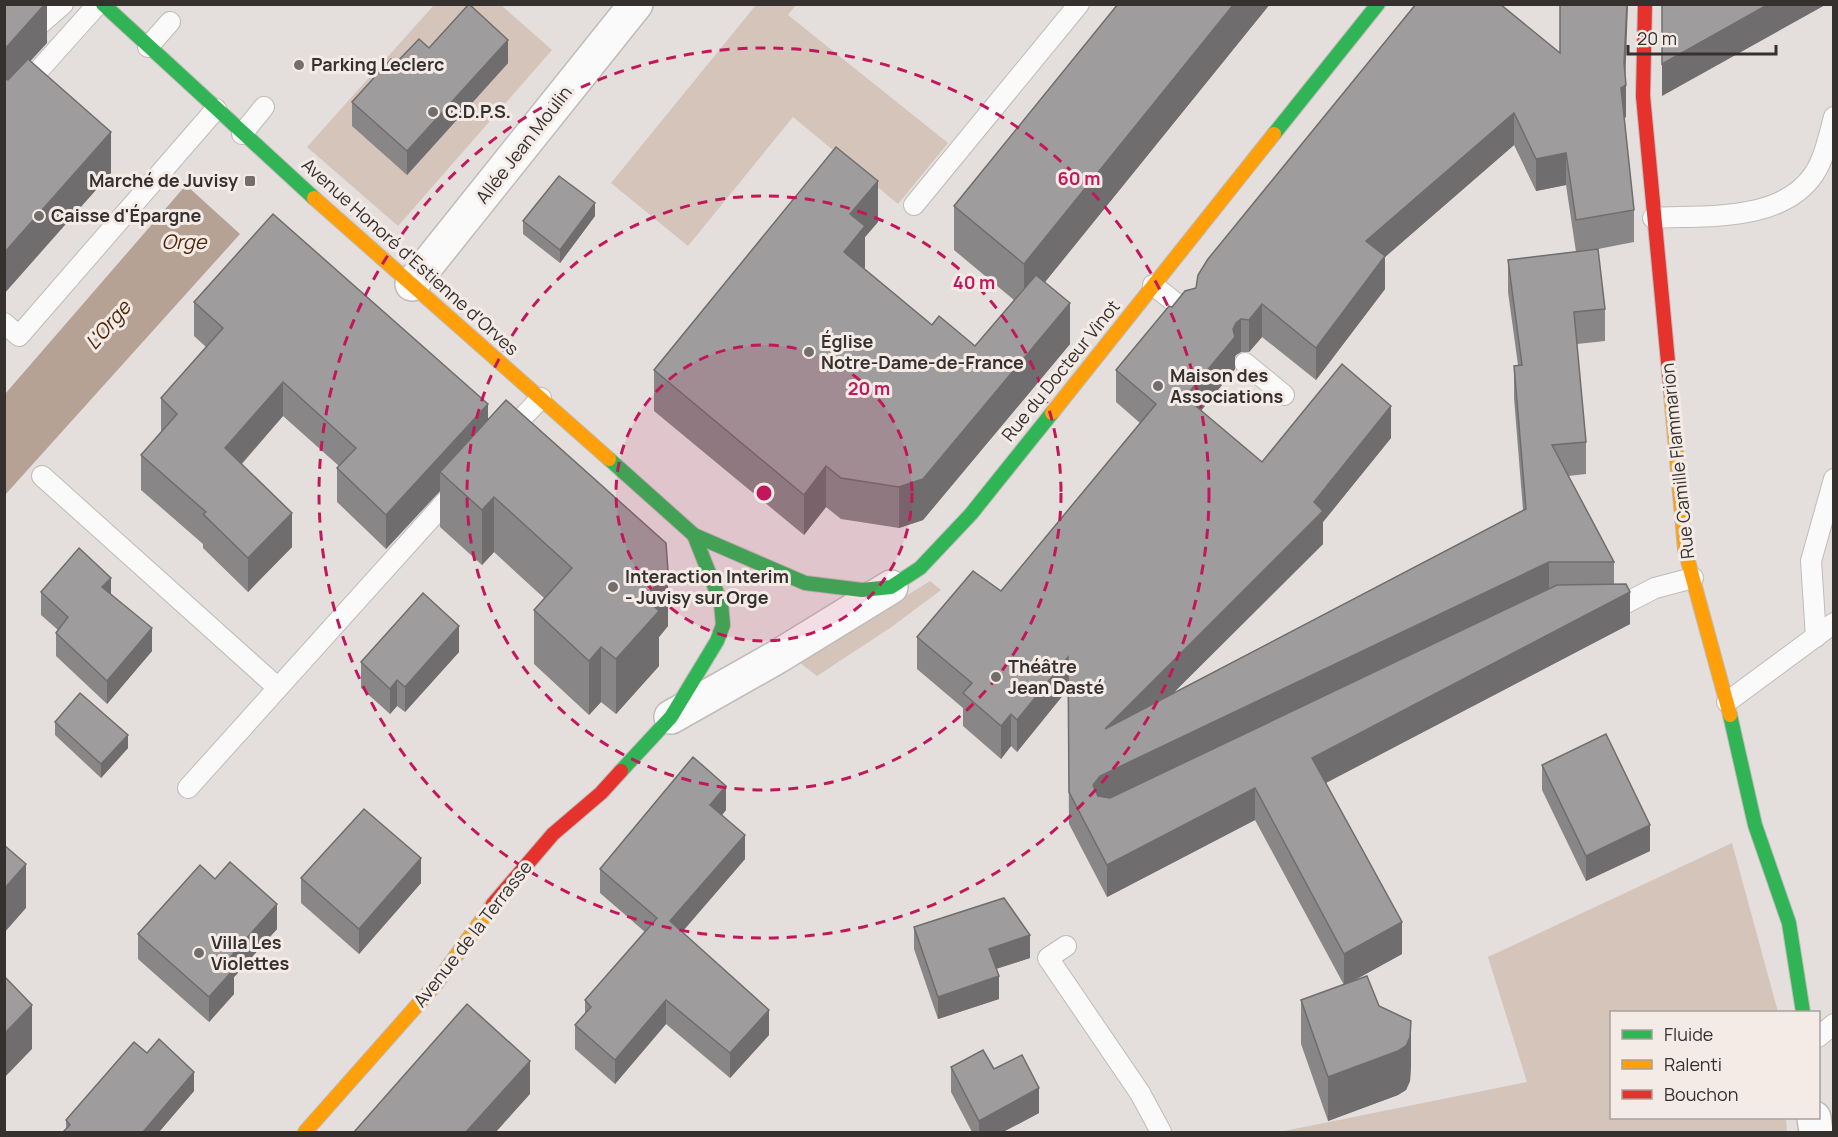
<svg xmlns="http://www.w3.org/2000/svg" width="1838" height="1137" viewBox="0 0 1838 1137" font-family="Manrope,sans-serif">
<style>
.green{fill:#d4c4ba}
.water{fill:#b6a295}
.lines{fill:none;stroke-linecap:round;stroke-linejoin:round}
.lane-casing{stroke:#bfbbb9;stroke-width:22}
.street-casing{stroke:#bfbbb9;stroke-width:36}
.fast-casing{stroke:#bfbbb9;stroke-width:16}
.slow-casing{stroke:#bfbbb9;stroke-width:16}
.jam-casing{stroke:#bfbbb9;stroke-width:16}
.lane{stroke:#fbfafa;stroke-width:20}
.street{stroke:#fbfafa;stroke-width:33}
.fast{stroke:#30b455;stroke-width:14}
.slow{stroke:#ff9f0a;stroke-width:14}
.jam{stroke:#e5322d;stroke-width:14}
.wall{fill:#888686;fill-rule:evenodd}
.shaded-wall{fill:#6f6d6d}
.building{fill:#9e9c9c;stroke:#6f6d6d;stroke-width:1.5}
.ring{fill:none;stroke:#c2185b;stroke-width:3;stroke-dasharray:10 8}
.poi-dot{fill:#726e6c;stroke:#f4ebe6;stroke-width:2}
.labels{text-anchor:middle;stroke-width:6;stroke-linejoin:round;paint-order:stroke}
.poi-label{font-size:18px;font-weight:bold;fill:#34312f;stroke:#f4ebe6;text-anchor:start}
.street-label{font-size:18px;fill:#34312f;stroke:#f4ebe6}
.water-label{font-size:20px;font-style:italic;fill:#4e2709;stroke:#f4ebe6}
.centre{fill:#c2185b;stroke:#f4ebe6;stroke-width:3}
.ring-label{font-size:18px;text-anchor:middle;font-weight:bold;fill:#c2185b;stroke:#f4ebe6;stroke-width:6;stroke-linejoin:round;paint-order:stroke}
</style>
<rect width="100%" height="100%" fill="#e4dfdc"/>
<g class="green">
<polygon points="434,5 501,5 552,50 398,226 307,147"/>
<polygon points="756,5 796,5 788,15 948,143 898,204 793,117 688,246 611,183"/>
<polygon points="930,581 941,590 890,628 817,676 799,662"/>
<polygon points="1732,843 1778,1012 1612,1012 1612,1118 1786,1118 1787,1132 1279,1132 1527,1082 1488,957"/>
</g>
<polygon class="water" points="186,185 240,234 5,495 5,394"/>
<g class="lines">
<g class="lane-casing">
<g id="lane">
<polyline points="38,26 63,4"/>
<polyline points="148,47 170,22"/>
<polyline points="4,109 98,4"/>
<polyline points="242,134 264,107"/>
<polyline points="914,205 1079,4"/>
<path d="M1653,218C1704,215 1781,223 1814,174C1825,157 1829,135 1834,117"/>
<polyline points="1153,285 1187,312"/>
<polyline points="4,323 19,336 216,109"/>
<polyline points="1245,363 1284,395"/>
<polyline points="506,435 541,398"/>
<polyline points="42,476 277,687"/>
<polyline points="1605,606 1620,606 1655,588 1693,578"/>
<polyline points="1816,637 1811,561 1834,479"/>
<polyline points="1727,702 1834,623"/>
<polyline points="188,788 458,488"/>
<polyline points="1066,946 1048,958 1140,1093 1161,1132"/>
<polyline points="1818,1037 1834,1024"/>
</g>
</g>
<g class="street-casing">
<g id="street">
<polyline points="412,284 636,4"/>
<polyline points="671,717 777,657 891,587"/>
<polyline points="1814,1118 1816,1132"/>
</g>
</g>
<g class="fast-casing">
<g id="fast">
<polyline points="103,4 314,198"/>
<polyline points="1274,134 1378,4"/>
<polyline points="609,459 694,535 805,583 862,590 891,587 920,568 971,514 1052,413"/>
<polyline points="1730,715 1755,825 1789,923 1803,1012"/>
<polyline points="621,771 671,717 717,641 723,625 721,603 694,535"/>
</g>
</g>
<g class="slow-casing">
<g id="slow">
<polyline points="314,198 609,459"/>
<polyline points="1671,394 1685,550 1730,715"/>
<polyline points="1052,413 1274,134"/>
<polyline points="305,1132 436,984 493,904"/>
</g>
</g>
<g class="jam-casing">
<g id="jam">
<polyline points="1645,4 1643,96 1671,394"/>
<polyline points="493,904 553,834 601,793 621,771"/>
</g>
</g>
<use href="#lane" class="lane"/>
<use href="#street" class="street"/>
<use href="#fast" class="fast"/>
<use href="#slow" class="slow"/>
<use href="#jam" class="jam"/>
</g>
<g class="wall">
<polygon points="1118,4 1270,4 1045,282 1070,344 923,520 899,528 841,519 826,507 804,535 654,411 654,370 878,222 865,237 865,267 864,269 932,325 975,346 1014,300 954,250 954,206"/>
<polygon points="429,48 508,63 407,175 352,126 352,102 396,63"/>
<path d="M1560,52L1625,74L1626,117L1624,118L1634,210V242L1593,250L1605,309V341L1577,344L1586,442V474L1568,476L1614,562V584L1630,624L1326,783L1402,954L1351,982L1379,1006L1411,1065L1410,1081L1406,1090L1398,1095L1328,1121L1301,1044V1000L1344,985L1255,820L1107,897L1069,824L1068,689L1017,752L1011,746L1001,759L963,726V708L917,669V637L1001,591L1140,423L1116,402V370L1172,307L1196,288ZM1514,145L1536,191L1566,185L1576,252L1508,260V292L1518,365L1514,366V398L1523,510L1173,693L1323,544V522L1391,438L1262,462L1201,411L1235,369V357L1236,355L1241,352H1249L1262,337L1316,380L1385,289V257Z"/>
<polygon points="595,216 560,263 523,234 523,221"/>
<polygon points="194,302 488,420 668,626 659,637 659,666 616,714 601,702 589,715 534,664 534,610 544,598 494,552 482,565 440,527 440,491 386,549 337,502 337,468 339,466 283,416 242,464 292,547 248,592 203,548 203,544 141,490 141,455 161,433 161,398 206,347 194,336"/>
<polygon points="41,592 111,594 152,651 107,704 56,656 56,633 58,630 41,615"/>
<polygon points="459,652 405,712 397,706 390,714 361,688 361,662"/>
<polygon points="55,722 128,748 101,778 55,735"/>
<polygon points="1542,765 1650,851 1586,881 1542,790"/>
<polygon points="726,810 722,815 745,859 682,932 769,1035 730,1078 666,1024 615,1084 575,1049 575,1025 585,1014 585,1000 645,932 600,893 600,869"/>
<polygon points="301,878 421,883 359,954 301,903"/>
<polygon points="914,927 1030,958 996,969 999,999 938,1019 914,949"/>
<polygon points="277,929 236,975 234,977 234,994 209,1022 138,959 138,934"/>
<polygon points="147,1053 194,1091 159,1132 63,1132 66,1130 66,1120"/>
<polygon points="951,1067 994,1069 1039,1113 1003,1132 972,1132 951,1092"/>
</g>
<g class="shaded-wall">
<polygon points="45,4 47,4 47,43 4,90 4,50"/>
<polygon points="1234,4 1270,4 1024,308 1024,264"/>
<polygon points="1627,4 1628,4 1625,86 1626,85 1626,117 1621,120 1621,88"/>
<polygon points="1769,4 1827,4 1662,96 1662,64"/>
<polygon points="508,40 508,63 407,175 407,151"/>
<polygon points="1514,113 1514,145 1385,257 1385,289 1316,380 1316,348 1366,241"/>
<polygon points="111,132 111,173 4,294 4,253"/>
<polygon points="1566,153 1566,185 1536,191 1536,159"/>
<polygon points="878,181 878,222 865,237 865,267 844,293 844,252 850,214"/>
<polygon points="595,203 595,216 560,263 560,250"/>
<polygon points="1070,303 1070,344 923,520 899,528 899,487"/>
<polygon points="1262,304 1262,337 1249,352 1249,320"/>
<polygon points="1241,319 1241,352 1236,355 1235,357 1235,369 1185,430 1185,397 1233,329 1236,323"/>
<polygon points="283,382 283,416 225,482 225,448"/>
<polygon points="488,404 488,439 440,472 440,491 386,549 386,515"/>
<polygon points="1391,406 1391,438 1323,522 1323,544 1105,761 1105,729 1314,502"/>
<polygon points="826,466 826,507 804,535 804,495"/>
<polygon points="494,497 494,552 482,565 482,510"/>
<polygon points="292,513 292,547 248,592 248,558"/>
<polygon points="1549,562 1549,594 1093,817 1093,785 1100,776"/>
<polygon points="668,571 668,626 659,637 659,666 616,714 616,659 645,598"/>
<polygon points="111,578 111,601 102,587"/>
<polygon points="1630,592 1630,624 1312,790 1312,758"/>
<polygon points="459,626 459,652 405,712 405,687"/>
<polygon points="152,628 152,651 107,704 107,681"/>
<polygon points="601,647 601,702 589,715 589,661"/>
<polygon points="1068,657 1068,689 1017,752 1017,720"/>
<polygon points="397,680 397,706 390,714 390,689"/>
<polygon points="1011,714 1011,746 1001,759 1001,726"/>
<polygon points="128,735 128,748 101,778 101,764"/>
<polygon points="726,786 726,810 710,830 710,805"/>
<polygon points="1255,788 1255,820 1107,897 1107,865"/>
<polygon points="1650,825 1650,851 1586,881 1586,856"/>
<polygon points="745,835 745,859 670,946 670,921"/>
<polygon points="421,858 421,883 359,954 359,929"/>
<polygon points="26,864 26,908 4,933 4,889"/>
<polygon points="277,904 277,929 236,975 234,977 234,994 209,1022 209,997 227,962 236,950"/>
<polygon points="1402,922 1402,954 1344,986 1344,954"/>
<polygon points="1030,935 1030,958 989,971 989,949"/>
<polygon points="999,976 999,999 938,1019 938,997"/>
<polygon points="666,1000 666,1024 615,1084 615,1060"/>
<polygon points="32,1005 32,1049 4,1078 4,1034"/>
<polygon points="769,1010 769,1035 730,1078 730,1053"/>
<polygon points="1411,1021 1411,1065 1410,1081 1406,1090 1398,1095 1328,1121 1328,1077"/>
<polygon points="530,1061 530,1094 496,1132 466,1132"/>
<polygon points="194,1072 194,1091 159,1132 143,1132"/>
<polygon points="1039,1088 1039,1113 1003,1132 979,1132 979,1121"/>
</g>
<g class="building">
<polygon points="4,4 45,4 4,50"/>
<polygon points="469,4 508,40 407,151 352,102 391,59 396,63 419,39 429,48"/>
<polygon points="1118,4 1234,4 1024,264 954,206"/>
<polygon points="1416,4 1500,4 1560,53 1560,4 1627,4 1624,63 1626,85 1621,88 1634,210 1576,220 1566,153 1536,159 1514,113 1366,241 1385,256 1316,348 1262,304 1249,320 1241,319 1236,323 1233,329 1235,337 1185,397 1262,462 1342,364 1391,406 1314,502 1323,511 1105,729 1526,509 1514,366 1522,365 1508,260 1598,249 1605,309 1574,312 1586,442 1552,445 1614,562 1549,562 1100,776 1093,785 1098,796 1110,798 1557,585 1626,584 1630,592 1312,758 1402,922 1344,954 1255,788 1107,865 1069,792 1068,657 1017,720 1011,714 1001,726 963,693 972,683 917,637 973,571 1001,591 1156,404 1116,370 1169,306 1172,307 1185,291 1196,288 1198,275 1208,259"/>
<polygon points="1662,4 1769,4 1662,64"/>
<polygon points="28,59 111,132 4,253 4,79 8,80"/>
<polygon points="836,147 878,181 850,214 865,226 844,252 932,325 939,316 975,346 1036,275 1070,303 923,479 899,487 841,478 826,466 804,495 654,370"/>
<polygon points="559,176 595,203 560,250 523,221"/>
<polygon points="273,214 488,404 386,515 337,468 356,448 283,382 225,448 292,513 248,558 203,514 206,512 141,455 177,414 161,398 223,328 194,302"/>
<polygon points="506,400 666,543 668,571 645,598 659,611 616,659 601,647 589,661 534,610 572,568 494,497 482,510 440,472"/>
<polygon points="79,548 111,578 102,587 152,628 107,681 56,633 68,617 41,592"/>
<polygon points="423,593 459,626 405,687 397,680 390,689 361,662"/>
<polygon points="80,693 128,735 101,764 55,722"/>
<polygon points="1606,734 1650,825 1586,856 1542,765"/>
<polygon points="693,757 726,786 710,805 745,835 670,921 769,1010 730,1053 666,1000 615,1060 575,1025 591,1007 585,1000 657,918 600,869"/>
<polygon points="364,809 421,858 359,929 301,878"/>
<polygon points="4,845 26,864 4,889"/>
<polygon points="230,862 277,904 236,950 227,962 234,969 209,997 138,934 200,865 215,879"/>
<polygon points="1004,898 1030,935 989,949 999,976 938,997 914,927"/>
<polygon points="4,976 32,1005 4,1034"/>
<polygon points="1367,976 1379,1006 1411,1021 1410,1037 1406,1046 1398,1051 1328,1077 1301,1000"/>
<polygon points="467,1004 530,1061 466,1132 354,1132"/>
<polygon points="159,1039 194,1072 143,1132 63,1132 70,1125 66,1120 134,1042 147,1053"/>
<polygon points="983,1050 994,1069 1022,1055 1039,1088 979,1121 951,1067"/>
</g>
<circle cx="764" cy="493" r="148" fill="#c2185b" fill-opacity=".12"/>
<g class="ring">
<circle cx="764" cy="493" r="148"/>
<circle cx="764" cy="493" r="297"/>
<circle cx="764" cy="493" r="445"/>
</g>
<g class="poi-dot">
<circle cx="299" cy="65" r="6"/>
<circle cx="433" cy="112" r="6"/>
<rect x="244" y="175" width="12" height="12" rx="3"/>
<circle cx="39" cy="216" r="6"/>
<circle cx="809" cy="352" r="6"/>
<circle cx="1158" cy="386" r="6"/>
<circle cx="613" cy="587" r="6"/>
<circle cx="996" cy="677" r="6"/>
<circle cx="199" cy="953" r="6"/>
</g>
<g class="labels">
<g class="poi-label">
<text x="311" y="71">Parking Leclerc</text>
<text x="445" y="118">C.D.P.S.</text>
<text x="238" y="187" text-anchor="end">Marché de Juvisy</text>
<text x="51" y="222">Caisse d'Épargne</text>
<text x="821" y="348">Église<tspan x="821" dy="21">Notre-Dame-de-France</tspan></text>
<text x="1170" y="382">Maison des<tspan x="1170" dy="21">Associations</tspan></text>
<text x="625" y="583">Interaction Interim<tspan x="625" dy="21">- Juvisy sur Orge</tspan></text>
<text x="1008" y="673">Théâtre<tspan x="1008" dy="21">Jean Dasté</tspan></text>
<text x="211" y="949">Villa Les<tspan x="211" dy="21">Violettes</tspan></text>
</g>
<g class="street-label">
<text transform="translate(524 145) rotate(-52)" y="6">Allée Jean Moulin</text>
<text transform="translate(410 257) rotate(42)" y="6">Avenue Honoré d'Estienne d'Orves</text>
<text transform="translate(1061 371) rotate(-51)" y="6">Rue du Docteur Vinot</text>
<text transform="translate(1678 461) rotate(-96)" y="6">Rue Camille Flammarion</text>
<text transform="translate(473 934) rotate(-52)" y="6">Avenue de la Terrasse</text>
</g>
<g class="water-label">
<text x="184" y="249">Orge</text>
<text transform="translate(108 325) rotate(-49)" y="7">L'Orge</text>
</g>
</g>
<circle cx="764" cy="493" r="9" class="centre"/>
<g class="ring-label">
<text x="1079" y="185">60 m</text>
<text x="974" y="289">40 m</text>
<text x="869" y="395">20 m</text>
</g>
<rect width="1838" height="1137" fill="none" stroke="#34312f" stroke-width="12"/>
<rect x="1610" y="1011" width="210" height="108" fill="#f4ebe6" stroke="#a7a19d" stroke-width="1.5"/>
<rect x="1622" y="1030" width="30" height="9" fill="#30b455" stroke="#a7a19d" stroke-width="1.5"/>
<text x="1664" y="1041" font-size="18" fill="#34312f">Fluide</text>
<rect x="1622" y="1060" width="30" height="9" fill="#ff9f0a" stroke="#a7a19d" stroke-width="1.5"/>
<text x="1664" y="1071" font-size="18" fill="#34312f">Ralenti</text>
<rect x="1622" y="1090" width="30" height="9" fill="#e5322d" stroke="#a7a19d" stroke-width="1.5"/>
<text x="1664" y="1101" font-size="18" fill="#34312f">Bouchon</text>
<path d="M1628 45v9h148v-9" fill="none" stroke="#34312f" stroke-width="3"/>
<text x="1637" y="45" font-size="18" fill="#34312f" stroke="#f4ebe6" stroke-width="4.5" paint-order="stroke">20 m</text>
</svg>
